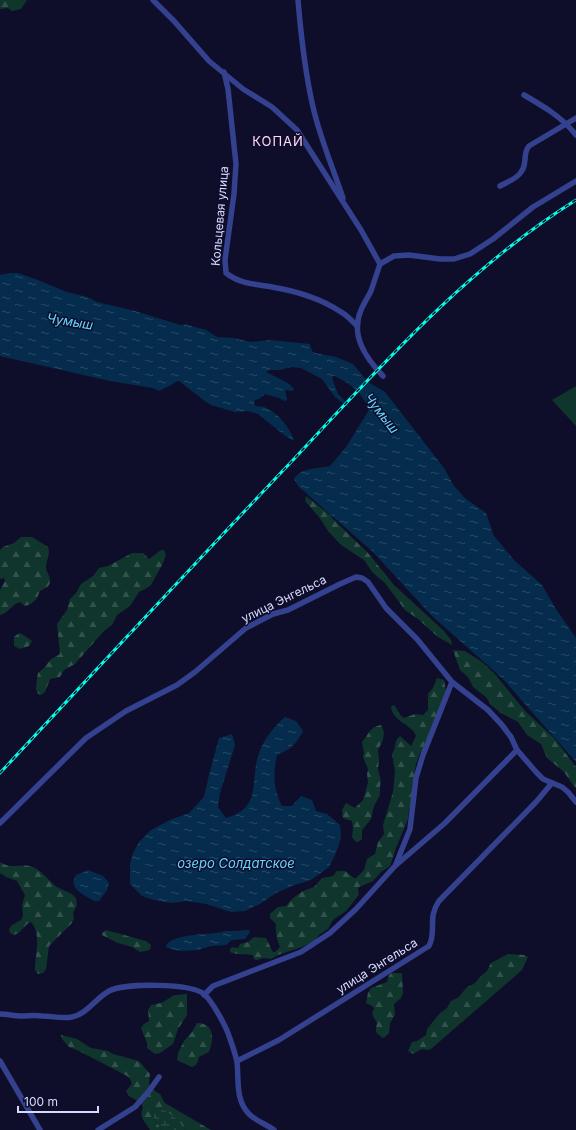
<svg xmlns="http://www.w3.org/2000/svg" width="576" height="1130" viewBox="0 0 576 1130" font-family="Inter,sans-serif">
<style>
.forest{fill:url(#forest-firs)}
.wetland{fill:url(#wetland-marsh)}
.garden{fill:#10352c}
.water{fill:url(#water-ripples)}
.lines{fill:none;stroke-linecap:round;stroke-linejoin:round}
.street{stroke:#34418e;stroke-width:5.5}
.rail-casing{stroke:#03ffe8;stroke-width:3}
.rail{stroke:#0e0e2a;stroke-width:1.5;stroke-dasharray:4.5;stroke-linecap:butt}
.labels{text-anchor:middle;stroke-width:3;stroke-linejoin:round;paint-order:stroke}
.street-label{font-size:12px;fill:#d7daff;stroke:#0e0e2a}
.neighbourhood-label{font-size:13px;letter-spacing:1px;fill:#ffd9f8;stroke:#0e0e2a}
.water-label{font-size:13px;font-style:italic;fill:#65d5ff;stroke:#0e0e2a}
</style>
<defs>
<pattern id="forest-firs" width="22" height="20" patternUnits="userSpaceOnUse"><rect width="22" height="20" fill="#10352c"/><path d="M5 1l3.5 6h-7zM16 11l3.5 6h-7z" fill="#32524c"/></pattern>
<pattern id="wetland-marsh" width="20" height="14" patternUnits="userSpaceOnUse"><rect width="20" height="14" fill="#10352c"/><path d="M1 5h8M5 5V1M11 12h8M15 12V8" fill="none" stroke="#32524c"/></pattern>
<pattern id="water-ripples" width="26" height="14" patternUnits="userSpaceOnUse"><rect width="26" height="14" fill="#052c4c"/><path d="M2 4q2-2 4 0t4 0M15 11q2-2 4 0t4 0" fill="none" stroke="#294a67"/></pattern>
</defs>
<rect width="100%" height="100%" fill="#0e0e2a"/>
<g class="forest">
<polygon points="0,0 27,0 21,9 12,11 8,8 0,9"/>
<polygon points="306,496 330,515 333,519 368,553 394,585 444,631 451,640 452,645 438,637 418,619 405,610 385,583 373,573 364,560 341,545 328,531 319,517 305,501"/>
<path d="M21,537H32L48,547C51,554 46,560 46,567C46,573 53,579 49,585C47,588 43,589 40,591C37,599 34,604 25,606L20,602C12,604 9,613 0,615V590L5,581L4,578L0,579V550L3,547L14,543Z"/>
<polygon points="161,550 164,550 166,555 162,565 151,585 147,588 139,592 130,606 117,615 112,625 103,632 75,664 64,670 60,677 50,679 45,692 41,695 38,694 36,689 37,678 38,673 44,668 51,659 60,654 57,624 67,610 70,599 76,593 81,584 93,576 99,568 108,566 132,553 143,553 149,559"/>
<polygon points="19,633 22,634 32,641 29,646 20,649 14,646 14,637"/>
<polygon points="453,650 465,651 482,662 494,673 525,711 554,738 576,767 576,788 573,785 564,772 547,758 541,744 527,735 518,722 501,713 491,705 486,697 473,687 468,677 460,670"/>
<path d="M437,678L444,680L446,691L425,748L420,753L416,764L412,788V802L409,809L408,819L396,848L390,866L381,872L373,881L359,887L358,889L359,894L358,896L346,911L333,920L328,929L320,934L315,940L302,947L278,955L271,959L264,958L257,960L254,959L253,955C246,954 235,955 230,952V949L232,947L238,948L240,944L248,942L254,937L266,938L273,952H275L280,947C277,940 275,931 276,924L270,918V914L278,907L286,906L293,898L303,891L314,887L322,878L333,876L337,871H345L354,878H356L364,870L367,859L375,854L378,842L384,834L383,825L393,792L395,772L392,754C397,747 393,742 400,736L411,746L416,736C414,726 392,721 391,707L393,705L395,706L401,716L404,718L415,714L423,715L428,710V694L433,688Z"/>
<path d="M381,725L384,732L383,740L378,750L379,760L378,769L381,781L380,786V795L374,806L371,819L362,830V839L358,842L355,841L352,837L353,829L352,821L343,818L342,810L346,803L355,808L363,800L368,783L367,774L368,769L363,757L364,753L362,742C369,735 369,727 381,725Z"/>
<path d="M0,862C11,869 18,864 30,866C42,869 48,881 57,887C65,892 70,891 76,898L77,905L73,913L74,918L72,923L49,946L46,969L43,973L38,974L35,970C35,956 42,934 31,922C23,925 23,932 14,935L10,933L9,929L12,925L21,920L23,916L22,905L25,895L17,881L6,877L0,873Z"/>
<polygon points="106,930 146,941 151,945 150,950 140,952 132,947 118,943 102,935 102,933"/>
<polygon points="508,954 524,955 528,957 522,970 431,1049 428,1050 422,1049 413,1054 408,1051 412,1042 417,1041 426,1035 427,1029 440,1013 447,1008 451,1001 459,997 466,988 475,983 480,977 487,971 491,963"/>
<path d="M392,973H402L403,993L401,998L394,1004L395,1015L390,1023L389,1033L385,1037L383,1038C375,1032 375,1033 377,1023L372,1014L374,1008L372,1006L366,1003L368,993L371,988L387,982L389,975Z"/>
<polygon points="187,994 187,1015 178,1029 173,1044 160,1053 155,1054 147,1048 147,1043 141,1028 144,1024 149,1021 148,1010 151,1005 161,1003 175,995"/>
<path d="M197,1023C215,1023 214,1040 209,1052L199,1057C198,1061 197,1066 192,1067L177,1060L178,1053L184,1041L192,1032Z"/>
<path d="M61,1035L77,1039L91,1048L108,1051L113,1054L139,1061L150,1074L149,1084L156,1092L160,1094L165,1103L211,1130H186L180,1123L151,1112L153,1117L162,1130H150C146,1122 138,1118 143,1108L141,1103L129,1096L126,1091L132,1084L130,1079L127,1076L79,1051L69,1047L62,1039Z"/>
</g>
<path class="wetland" d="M154,1108C167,1108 178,1120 186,1130H162L153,1117L151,1112Z"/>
<polygon class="garden" points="576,386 576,426 552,400"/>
<g class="water">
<path d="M10,273H18L35,279L67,292L87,297L97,302L135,311L177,324L181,325L184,324L206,330L217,337L233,338L251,342L270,340L310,344L312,351L315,353L336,357L353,364L368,382L385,392L444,468L454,486L466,499L486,513L494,536L515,561L542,585L556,609L576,638V762L503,679L431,615L373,552L298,486L294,479C301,467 318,469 330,466L346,447L369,410C362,392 352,385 335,376H333L332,378L338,394L346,402L349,408L335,397L322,379L301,368L291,367L280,370H270L266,372L288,383L294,389L292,391L287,390L285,391L287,398V400L285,401L279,398L265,394L259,399L255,400L254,405C258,407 261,406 264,407C277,412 290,427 294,441L284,435L258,414L248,411L235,412L211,405L206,402L179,381H177L171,385L159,391L153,388L110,381L0,356V275Z"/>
<path d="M285,717L296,721L303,731C295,746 292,748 277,755C273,773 273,789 282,806H292L301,796L312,800L316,811L327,814L340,825L341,838L336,853L329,867L311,880L292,886L276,893L260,904L245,911L231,912L206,904L187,901L171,903L154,900L142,896L130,884V864L133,853L139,842L151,830L170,820L189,813L204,797L209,775L219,738L232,734L235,745L220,793L218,807L226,818C260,808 251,787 257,760C261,743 272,728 285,717Z"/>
<path d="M88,870L103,876L109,883L107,890L99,901C93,902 92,899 87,897C79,892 69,886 76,875Z"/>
<path d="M246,930H249L250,932L245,939L232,940L226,945L211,946L198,950L180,951L168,948L166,946C171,935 204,934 215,933C220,933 223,931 228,931C234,931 239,931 246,930Z"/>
</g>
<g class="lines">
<g class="street">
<polyline points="153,0 174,21 209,61 243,89 272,107 297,130 361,230 380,264"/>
<path d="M298,0C301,36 305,72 313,107C320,138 333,168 343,198"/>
<path d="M224,72L228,89L236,164L234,194L225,260L226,273C240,284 255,284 272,287C296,291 320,298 341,312C347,315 352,321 357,326"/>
<path d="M524,95C543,106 562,117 576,135"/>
<path d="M500,186C507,182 517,179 521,172C528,164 522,154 529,146L576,118"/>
<path d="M383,376C366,358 350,336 361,310C364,303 368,297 371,291C374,282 377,273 380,264L394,256L409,255L440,259H454L470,254L493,239L533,207L576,181"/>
<polyline points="0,823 86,738 126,711 177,685 195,672 246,628 273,614 288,610 340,584 356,577 362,578 368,582 386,608 417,639 452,682 488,710 502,725 511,737 517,750 537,773 543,779 562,787 568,792 576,802"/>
<polyline points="396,864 410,829 416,778 423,755 452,682"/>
<polyline points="204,995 213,986 301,952 330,933 356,909 395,866 445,823 517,750"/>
<path d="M0,1014C7,1014 14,1016 21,1016C28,1016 35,1015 42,1016C53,1016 61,1019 72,1017C87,1014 96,998 109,991C125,983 190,983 204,994C212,1001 224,1023 228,1033C231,1042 235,1052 237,1062C239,1079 235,1100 249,1114C256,1121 266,1124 274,1130"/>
<polyline points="0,1061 40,1130"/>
<path d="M237,1061L279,1040L429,946C437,931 427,918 439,901L536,802L552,783"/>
<polyline points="98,1130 135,1107 149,1091 159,1077"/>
</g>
<g class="rail-casing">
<path id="rail" d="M0,773C98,668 195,563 294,459C381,366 467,268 576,200"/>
</g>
<use href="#rail" class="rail"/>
</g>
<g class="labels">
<g class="street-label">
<text transform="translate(220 216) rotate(-85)" y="4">Кольцевая улица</text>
<text transform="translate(284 599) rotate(-26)" y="4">улица Энгельса</text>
<text transform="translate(377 966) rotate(-32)" y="4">улица Энгельса</text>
</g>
<g class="neighbourhood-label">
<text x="278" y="146">КОПАЙ</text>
</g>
<g class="water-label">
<text transform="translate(70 321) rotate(9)" y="5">Чумыш</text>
<text transform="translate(382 413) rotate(52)" y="5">Чумыш</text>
<text x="236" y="868">озеро Солдатское</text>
</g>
</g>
<path d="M18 1106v6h80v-6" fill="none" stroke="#d7daff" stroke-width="2"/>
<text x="24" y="1106" font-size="12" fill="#d7daff" stroke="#0e0e2a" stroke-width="3" paint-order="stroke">100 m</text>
</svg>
